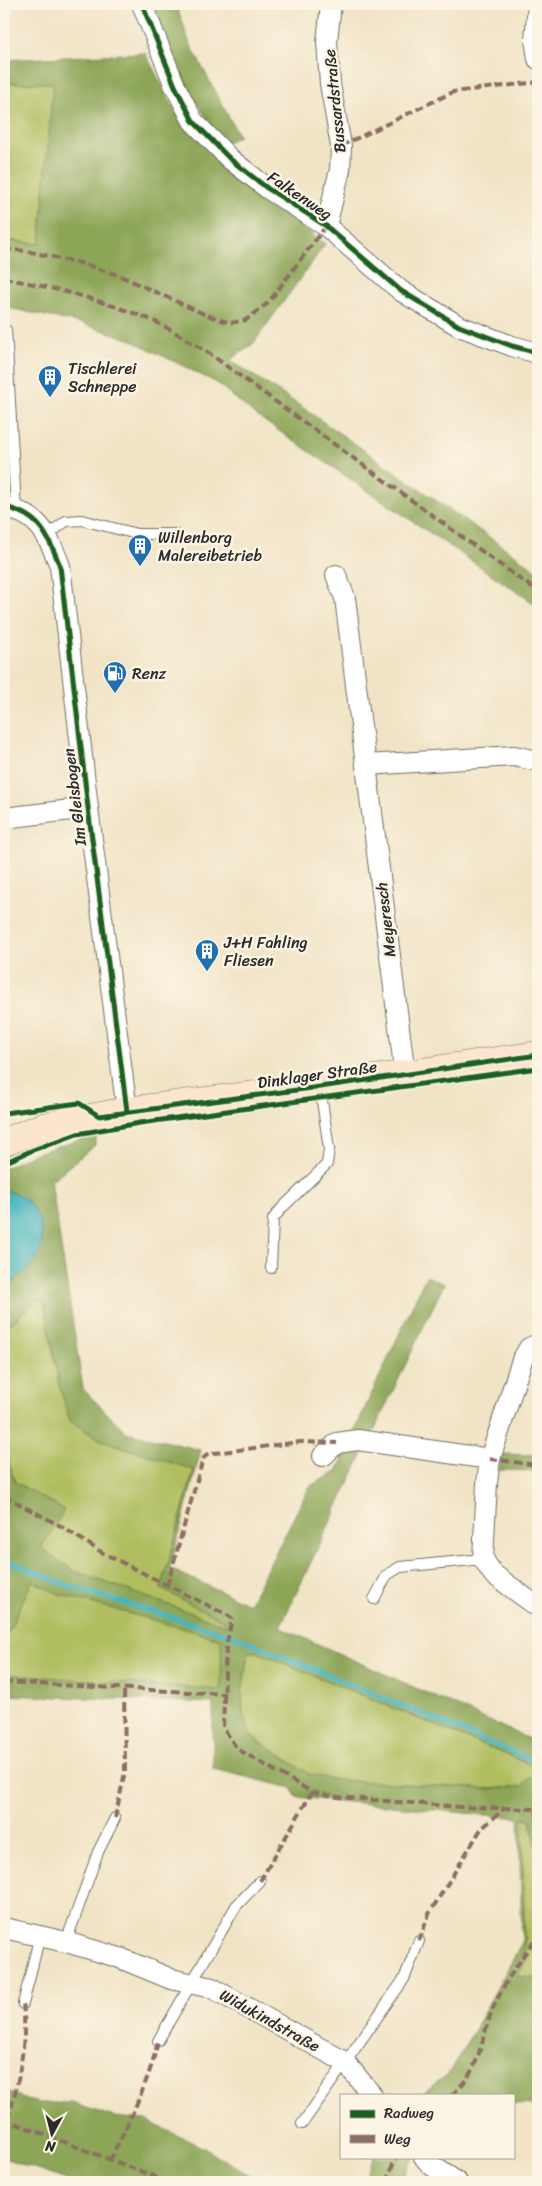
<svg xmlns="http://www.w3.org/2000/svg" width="542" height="2186" viewBox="0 0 542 2186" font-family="Sriracha,sans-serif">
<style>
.green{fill:#b0be60;stroke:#6e7446}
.forest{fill:#8ca556;stroke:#5c6840;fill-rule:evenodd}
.water{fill:#45b5be;stroke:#387074}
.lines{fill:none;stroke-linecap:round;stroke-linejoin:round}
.stream{stroke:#45b5be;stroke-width:5}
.service-casing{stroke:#706c61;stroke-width:12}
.minor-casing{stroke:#706c61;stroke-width:22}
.secondary-casing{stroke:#706c61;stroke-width:29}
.service{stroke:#fff;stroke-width:10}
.minor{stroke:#fff;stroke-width:20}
.secondary{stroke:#fce5cf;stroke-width:28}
.quiet{stroke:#8d6e63;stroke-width:4;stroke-dasharray:8 4;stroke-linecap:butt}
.cycleway-casing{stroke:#fcf5e5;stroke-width:8}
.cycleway{stroke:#1b5e20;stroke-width:5}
.labels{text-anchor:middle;stroke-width:5;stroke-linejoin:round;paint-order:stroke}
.street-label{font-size:16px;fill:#2b2b2b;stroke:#fcf5e5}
.poi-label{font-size:16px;fill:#2b2b2b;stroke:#fcf5e5;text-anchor:start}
</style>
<rect width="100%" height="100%" fill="#fcf5e5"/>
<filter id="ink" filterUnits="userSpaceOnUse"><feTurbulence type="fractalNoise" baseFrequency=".02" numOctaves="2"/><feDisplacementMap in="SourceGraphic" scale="10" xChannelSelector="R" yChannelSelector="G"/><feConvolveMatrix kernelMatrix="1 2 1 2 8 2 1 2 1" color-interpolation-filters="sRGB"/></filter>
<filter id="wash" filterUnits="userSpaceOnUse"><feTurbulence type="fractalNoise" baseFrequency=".0096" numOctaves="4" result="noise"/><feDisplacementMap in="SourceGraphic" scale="20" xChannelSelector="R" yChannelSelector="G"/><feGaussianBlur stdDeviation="1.12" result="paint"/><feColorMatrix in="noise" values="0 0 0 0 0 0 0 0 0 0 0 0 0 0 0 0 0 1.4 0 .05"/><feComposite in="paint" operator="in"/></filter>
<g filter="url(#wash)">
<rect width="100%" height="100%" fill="#f1e4c6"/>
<g class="green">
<polygon points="4,83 53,83 40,244 4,240"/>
<polygon points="37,1300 44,1301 59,1384 70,1421 99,1439 194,1470 161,1589 224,1619 226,1622 225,1625 74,1571 40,1548 64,1510 15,1482 4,1447 4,1330"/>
<polygon points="32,1581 59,1594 222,1639 221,1691 4,1674 4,1641"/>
<polygon points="248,1652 257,1652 534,1766 535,1772 522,1786 490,1789 337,1780 309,1774 251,1736 243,1714 242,1692"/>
<polygon points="522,1818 530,1821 533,1830 538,1862 538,1979 517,1976 525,1963"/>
</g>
<g class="forest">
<polygon points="150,4 176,4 190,44 239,136 224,144 181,79"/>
<polygon points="145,53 180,120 231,173 325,244 253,344 230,360 296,403 538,571 538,606 254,414 217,383 129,339 80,323 4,307 4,240 40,244 53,83 4,83 4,60"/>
<path d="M97,1135L95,1145L51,1181L83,1389L126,1432L201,1450L170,1569L249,1604L310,1486L337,1472L354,1432L426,1276L444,1284L280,1627L538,1743V1862L533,1830L530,1821L522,1818L525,1963L517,1976L538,1979V2106L513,2103V2095H421L451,2071L522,1943L519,1818L296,1797L292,1788L213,1769V1703L4,1695V1674L221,1690V1639L59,1594L32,1581L4,1641V1447L15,1482L64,1510L41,1548L74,1571L225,1625L226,1622L161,1589L194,1470L99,1439L70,1421L59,1384L44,1301L37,1300L4,1329V1290L25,1270L37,1215C28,1202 20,1192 4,1191V1168L33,1154ZM248,1652H257L534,1766L535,1772L522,1786L490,1789L337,1780L309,1774L251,1736L243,1714L242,1692Z"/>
<polygon points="502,1454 538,1455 538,1471 499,1470"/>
<polygon points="4,2091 38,2103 72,2103 114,2117 145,2120 204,2148 261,2182 72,2182 4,2158"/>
<polygon points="374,2157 415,2157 409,2164 402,2182 363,2182"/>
</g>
<path class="water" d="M4,1191C32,1193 49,1227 39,1253C33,1267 14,1279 4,1290Z"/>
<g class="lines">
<polyline class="stream" points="4,1559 71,1587 237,1637 538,1763"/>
</g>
</g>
<g filter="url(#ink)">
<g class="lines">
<g class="service-casing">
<g id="service">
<polyline points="6,330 16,509"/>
<polyline points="48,535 66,521 82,520 137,534 175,534"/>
<polyline points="271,1268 273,1219 281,1209 327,1164 329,1149 320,1087"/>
<polyline points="374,1599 387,1575 400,1567 483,1559"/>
<polyline points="66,1942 98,1852 115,1818"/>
<polyline points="23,2004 40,1935"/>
<polyline points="158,2041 236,1906 260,1881"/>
<polyline points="302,2124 404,1979 419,1941"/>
</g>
</g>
<g class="minor-casing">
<g id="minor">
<polyline points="142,4 175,86 193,121 230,159 267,188 326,226 401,291 459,326 512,346 538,353"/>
<polyline points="538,4 535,39 538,59"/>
<polyline points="326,226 340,170 341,146 330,84 327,42 331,4"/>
<path d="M4,507C39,514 48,535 60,566L88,808L127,1111"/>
<polyline points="336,575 345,598 405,1075"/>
<polyline points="366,765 514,756 538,761"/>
<polyline points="4,818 88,808"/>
<polyline points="538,1344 529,1348 522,1360 490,1459 487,1483 483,1559 493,1574 538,1607"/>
<polyline points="323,1456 337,1443 358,1440 490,1459"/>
<polyline points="4,1928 66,1942 120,1958 171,1979 212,1988 345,2062 372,2095"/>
<polyline points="424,2157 431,2165 457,2182"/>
</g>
</g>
<g class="secondary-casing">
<polyline id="secondary" points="4,1142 43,1127 127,1111 320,1087 538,1055"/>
</g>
<use href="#service" class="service"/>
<use href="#minor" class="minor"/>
<use href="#secondary" class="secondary"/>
<g class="quiet">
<polyline points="535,39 538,39"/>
<polyline points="341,146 453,92 538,82"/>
<polyline points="4,249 26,251 80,263 118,275 204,314 230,323 246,320 268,303 326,226"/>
<path d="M4,278C55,288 107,301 156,322C172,330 187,340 203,349L538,592"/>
<polyline points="490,1459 538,1465"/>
<polyline points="4,1496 59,1525 103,1553 229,1616 232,1619 226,1646 223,1727 237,1749 312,1792 338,1797 460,1807 536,1809 538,1821"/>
<polyline points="167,1586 203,1459 207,1454 300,1442 337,1443"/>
<polyline points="4,1682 225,1694"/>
<polyline points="115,1818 125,1772 124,1688"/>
<polyline points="260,1881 312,1792"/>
<polyline points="419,1941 429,1914 481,1829 505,1808"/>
<path d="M452,2095C483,2067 479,2041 494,2006C505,1981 523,1957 538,1934"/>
<polyline points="4,2119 169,2182"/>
<path d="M4,2130C17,2094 28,2041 23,2004"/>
<path d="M110,2161C128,2122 149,2083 158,2041"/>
<polyline points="386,2182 396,2157"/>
</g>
<g class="cycleway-casing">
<g id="cycleway">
<polyline points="142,4 175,86 193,121 230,159 267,188 326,226 401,291 459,326 512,346 538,353"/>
<path d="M4,507C39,514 48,535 60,566L88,808L127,1111"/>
<polyline points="4,1113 79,1103 99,1116 320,1087 538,1055"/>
<polyline points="4,1163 33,1150 77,1134 140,1123 538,1068"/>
</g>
</g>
<use href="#cycleway" class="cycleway"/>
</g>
</g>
<defs>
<g id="building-pin" transform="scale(1.25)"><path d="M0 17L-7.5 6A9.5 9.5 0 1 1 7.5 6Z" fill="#1f6fb2" stroke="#fcf5e5"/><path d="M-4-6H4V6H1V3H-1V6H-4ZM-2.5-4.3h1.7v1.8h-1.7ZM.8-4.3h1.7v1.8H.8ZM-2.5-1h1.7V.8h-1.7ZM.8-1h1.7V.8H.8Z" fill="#fff"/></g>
<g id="fuel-pin" transform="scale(1.25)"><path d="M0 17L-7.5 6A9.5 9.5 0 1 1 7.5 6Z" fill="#1f6fb2" stroke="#fcf5e5"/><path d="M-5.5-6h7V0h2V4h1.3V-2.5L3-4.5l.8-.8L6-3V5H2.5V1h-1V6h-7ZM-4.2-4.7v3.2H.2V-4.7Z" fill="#fff"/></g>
</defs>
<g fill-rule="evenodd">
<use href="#building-pin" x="50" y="377"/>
<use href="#building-pin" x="140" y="546"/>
<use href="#fuel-pin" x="115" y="673"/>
<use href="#building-pin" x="207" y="951"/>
</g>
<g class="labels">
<g class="street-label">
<text transform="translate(334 101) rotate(-96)" y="6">Bussardstraße</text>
<text transform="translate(300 195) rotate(34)" y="6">Falkenweg</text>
<text transform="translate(74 797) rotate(-97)" y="6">Im Gleisbogen</text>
<text transform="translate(385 920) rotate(-97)" y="6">Meyeresch</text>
<text transform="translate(317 1074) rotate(-8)" y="6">Dinklager Straße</text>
<text transform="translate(270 2020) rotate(29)" y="6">Widukindstraße</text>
</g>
<g class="poi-label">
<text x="68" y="374">Tischlerei<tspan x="68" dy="18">Schneppe</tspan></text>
<text x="158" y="543">Willenborg<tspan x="158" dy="18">Malereibetrieb</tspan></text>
<text x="132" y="679">Renz</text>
<text x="224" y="948">J+H Fahling<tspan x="224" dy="18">Fliesen</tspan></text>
</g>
</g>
<rect width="542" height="2186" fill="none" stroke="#fcf5e5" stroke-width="20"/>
<rect x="340" y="2094" width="175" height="65" fill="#fcf5e5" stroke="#a8a49b"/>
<rect x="350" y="2110" width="25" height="8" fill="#1b5e20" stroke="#a8a49b"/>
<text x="384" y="2118" font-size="15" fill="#2b2b2b">Radweg</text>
<rect x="350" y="2135" width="25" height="8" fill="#8d6e63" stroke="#a8a49b"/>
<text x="384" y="2144" font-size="15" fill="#2b2b2b">Weg</text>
<g transform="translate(52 2134) rotate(187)" stroke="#fcf5e5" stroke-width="4" paint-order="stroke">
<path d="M0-4L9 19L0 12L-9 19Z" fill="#2b2b2b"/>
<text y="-8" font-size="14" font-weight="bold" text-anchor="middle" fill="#2b2b2b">N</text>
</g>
</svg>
